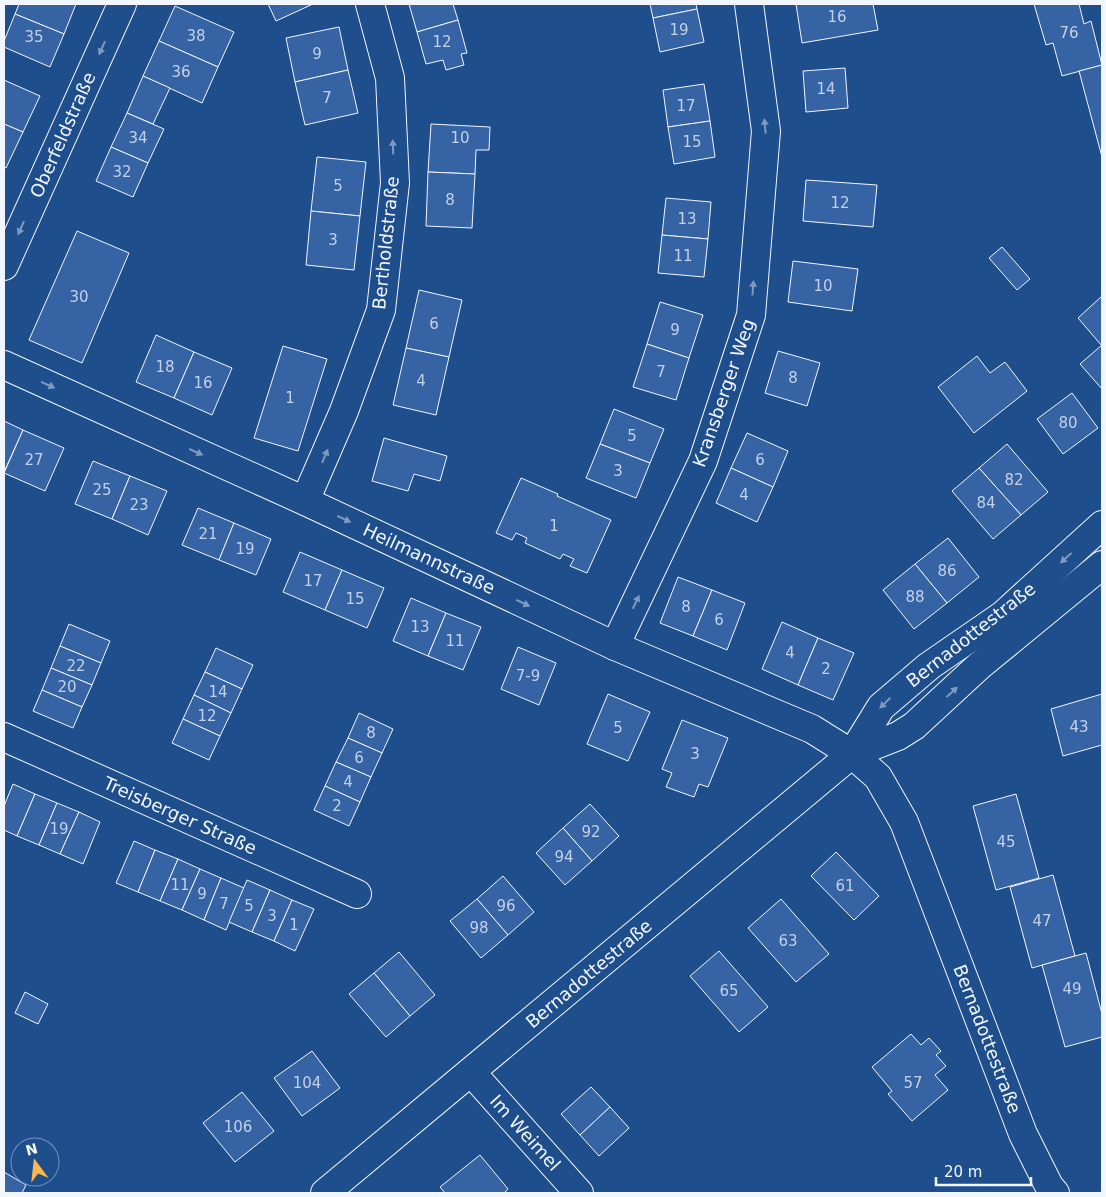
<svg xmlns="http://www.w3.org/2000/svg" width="1106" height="1197" viewBox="0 0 1106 1197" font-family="'DejaVu Sans',sans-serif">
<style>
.building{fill:#3563a3;stroke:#f2f6ff}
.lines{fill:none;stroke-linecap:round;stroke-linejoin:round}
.minor-casing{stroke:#f2f6ff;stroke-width:30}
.minor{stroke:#1f4e8c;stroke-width:28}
.oneway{fill:#7e9ac0}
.labels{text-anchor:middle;stroke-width:4;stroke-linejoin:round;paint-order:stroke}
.number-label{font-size:15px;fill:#c3d1e8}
.street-label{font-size:18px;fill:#f2f6ff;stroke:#1f4e8c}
</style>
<rect width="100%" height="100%" fill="#1f4e8c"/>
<g class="building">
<polygon points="19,4 76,4 64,34 15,14"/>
<polygon points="268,4 313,4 276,21"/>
<polygon points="409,4 453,4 458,20 417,32"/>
<polygon points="650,4 696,4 697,9 653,18"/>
<polygon points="796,4 873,4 878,30 802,43"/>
<polygon points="1034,4 1079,4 1084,24 1091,21 1102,65 1062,76 1053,43 1046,45"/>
<polygon points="175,6 234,32 218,67 159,41"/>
<polygon points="697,9 704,42 660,52 653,18"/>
<polygon points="15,14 64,34 50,67 4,47 4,41"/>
<polygon points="458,20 467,53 461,54 464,65 446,70 443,60 426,64 417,32"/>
<polygon points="339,27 348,70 295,82 286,38"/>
<polygon points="159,41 218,67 202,103 143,76"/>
<polygon points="1102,65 1102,157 1079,71"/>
<polygon points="845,68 848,108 806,112 803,71"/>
<polygon points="348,70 358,113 305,125 295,82"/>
<polygon points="143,76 170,88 153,124 127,113"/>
<polygon points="4,80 40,96 23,132 4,124"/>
<polygon points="704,84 710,121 668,127 663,90"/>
<polygon points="127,113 164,129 148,163 111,147"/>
<polygon points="710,121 715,157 674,164 668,127"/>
<polygon points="4,124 23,132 6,168 4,167"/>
<polygon points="431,124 490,127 489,150 476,150 475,174 428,172"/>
<polygon points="111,147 148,163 133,197 96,181"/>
<polygon points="317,157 366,162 360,216 311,211"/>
<polygon points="428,172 475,174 472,228 426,226"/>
<polygon points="806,180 877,185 873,227 803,221"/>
<polygon points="666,198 711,202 708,239 662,235"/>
<polygon points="311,211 360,216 354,270 306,265"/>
<polygon points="77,231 129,253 82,363 29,340"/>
<polygon points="662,235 708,239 704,277 658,273"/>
<polygon points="1002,247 1030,279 1017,290 989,258"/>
<polygon points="793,261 858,269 852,311 788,302"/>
<polygon points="419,290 462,300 449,357 406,348"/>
<polygon points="1101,297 1102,298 1102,346 1078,318"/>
<polygon points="660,302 703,315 689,358 647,344"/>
<polygon points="156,335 194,352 174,398 136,382"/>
<polygon points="647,344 689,358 676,400 633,387"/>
<polygon points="1102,345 1102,389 1080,364"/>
<polygon points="283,346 327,359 298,451 254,438"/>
<polygon points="406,348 449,357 436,415 393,405"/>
<polygon points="778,351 820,363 807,406 765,393"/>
<polygon points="194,352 232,368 212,415 174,398"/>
<polygon points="977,356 990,373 1005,362 1027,391 974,433 938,387"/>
<polygon points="1072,393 1098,428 1063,454 1037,419"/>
<polygon points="614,409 664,429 650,463 600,444"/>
<polygon points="4,421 23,430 4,472"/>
<polygon points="23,430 64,448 45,491 4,473"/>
<polygon points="747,433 788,451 773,487 731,468"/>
<polygon points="384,438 447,456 440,481 414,474 408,491 372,481"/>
<polygon points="600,444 650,463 636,498 586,478"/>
<polygon points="1007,444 1048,492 1021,515 979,468"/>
<polygon points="93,461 130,476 112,519 75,504"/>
<polygon points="731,468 773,487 757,522 716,503"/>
<polygon points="979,468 1021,515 993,539 952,491"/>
<polygon points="130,476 167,491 148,535 112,519"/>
<polygon points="521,478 558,494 557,496 611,520 587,573 570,566 574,559 563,554 560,559 525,543 527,538 516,533 512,540 496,533"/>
<polygon points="198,508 234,523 219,560 182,545"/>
<polygon points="234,523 271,539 256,575 219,560"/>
<polygon points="948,538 979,577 947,603 915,564"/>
<polygon points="300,552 342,570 325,610 283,592"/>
<polygon points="915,564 947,603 914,629 883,590"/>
<polygon points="342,570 384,588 367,628 325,610"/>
<polygon points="678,577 712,590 693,636 660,623"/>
<polygon points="712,590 745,603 727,650 693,636"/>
<polygon points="411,598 446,613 428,656 393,641"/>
<polygon points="446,613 481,627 463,670 428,656"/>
<polygon points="782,622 818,638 798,685 762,669"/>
<polygon points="69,624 110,641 101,663 60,646"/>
<polygon points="818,638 854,653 833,700 798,685"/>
<polygon points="60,646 101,663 92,685 51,668"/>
<polygon points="518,647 556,663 539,705 501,689"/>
<polygon points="216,648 253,665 242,689 205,672"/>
<polygon points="51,668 92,685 82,707 42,690"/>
<polygon points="205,672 242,689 231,713 194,695"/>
<polygon points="42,690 82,707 73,728 33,711"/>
<polygon points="608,694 650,712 628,761 587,744"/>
<polygon points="1102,694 1102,745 1063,756 1051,709"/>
<polygon points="194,695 231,713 220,736 183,719"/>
<polygon points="359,713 393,729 382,753 348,738"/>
<polygon points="183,719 220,736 209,760 172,743"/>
<polygon points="682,720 728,738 708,787 699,784 694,797 666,787 672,773 662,769"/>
<polygon points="348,738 382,753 371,777 336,762"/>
<polygon points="336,762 371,777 360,802 325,786"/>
<polygon points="13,784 35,794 17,836 4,830 4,806"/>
<polygon points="325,786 360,802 349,826 314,810"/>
<polygon points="35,794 57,803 39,845 17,836"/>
<polygon points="1016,794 1039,878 996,890 973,806"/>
<polygon points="57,803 79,812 60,854 39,845"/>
<polygon points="590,804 619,836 592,861 563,828"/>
<polygon points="79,812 100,822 83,864 60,854"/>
<polygon points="563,828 592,861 565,885 536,853"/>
<polygon points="134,841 155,850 138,892 116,883"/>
<polygon points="155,850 178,859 160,901 138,892"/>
<polygon points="836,852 879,896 854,920 811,876"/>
<polygon points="178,859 200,869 182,910 160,901"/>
<polygon points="200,869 221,878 204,920 182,910"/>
<polygon points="1053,875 1075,956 1032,968 1010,887"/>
<polygon points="503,876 534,912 508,935 477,899"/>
<polygon points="221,878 244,888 226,930 204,920"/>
<polygon points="247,880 270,890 252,932 229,922"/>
<polygon points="270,890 292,900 274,941 252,932"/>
<polygon points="477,899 508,935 481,958 450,921"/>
<polygon points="781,899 829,954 796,982 748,928"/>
<polygon points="292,900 314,909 295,951 274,941"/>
<polygon points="719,951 768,1007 739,1032 690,976"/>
<polygon points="399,952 435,995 410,1016 374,973"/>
<polygon points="1086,953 1102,1014 1102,1037 1065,1047 1042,965"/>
<polygon points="374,973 410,1016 386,1037 349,994"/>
<polygon points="25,992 48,1004 38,1024 15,1013"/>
<polygon points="911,1034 921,1045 929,1038 941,1051 936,1055 946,1066 935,1075 948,1090 912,1121 888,1094 892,1091 872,1067"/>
<polygon points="312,1051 340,1088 302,1116 274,1078"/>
<polygon points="591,1087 610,1107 580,1135 561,1114"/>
<polygon points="242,1092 274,1131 235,1162 203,1123"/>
<polygon points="610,1107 629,1128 599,1156 580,1135"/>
<polygon points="480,1155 508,1189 504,1193 445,1193 440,1187"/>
<polygon points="4,1172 26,1185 22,1193 4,1193"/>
</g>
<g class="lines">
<g class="minor-casing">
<g id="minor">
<polyline points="4,266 122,4"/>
<polyline points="4,365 305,501 615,646 812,729 852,754 878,777 904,822 1023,1134 1049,1186 1055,1193"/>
<polyline points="305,501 344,411 381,310 395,183 390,78 370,4"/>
<polyline points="615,646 703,461 751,315 766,131 749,4"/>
<polyline points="4,737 357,894"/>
<polyline points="852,754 898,736 914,726 979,666 1102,565"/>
<polyline points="471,1072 579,1193"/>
<polyline points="325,1193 852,754 881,707 929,666 1003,615 1102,525"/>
</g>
</g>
<use href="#minor" class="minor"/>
</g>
<defs><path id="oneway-solid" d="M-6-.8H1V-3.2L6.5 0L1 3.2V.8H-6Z" transform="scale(1.25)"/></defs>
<g class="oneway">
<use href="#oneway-solid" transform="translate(102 48) rotate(114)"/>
<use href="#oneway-solid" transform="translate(765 126) rotate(-95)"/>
<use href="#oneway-solid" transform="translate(393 147) rotate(-92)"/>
<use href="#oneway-solid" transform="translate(21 228) rotate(114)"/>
<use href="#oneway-solid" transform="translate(753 288) rotate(-86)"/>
<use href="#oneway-solid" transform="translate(48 385) rotate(24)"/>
<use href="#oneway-solid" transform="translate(196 452) rotate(24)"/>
<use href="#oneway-solid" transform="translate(325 456) rotate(-67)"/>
<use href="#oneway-solid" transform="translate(344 519) rotate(25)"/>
<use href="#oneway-solid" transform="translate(1066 558) rotate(138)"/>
<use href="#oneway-solid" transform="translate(636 602) rotate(-65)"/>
<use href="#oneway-solid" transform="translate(523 603) rotate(25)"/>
<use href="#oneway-solid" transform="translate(952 692) rotate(-43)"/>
<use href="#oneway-solid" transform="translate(885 703) rotate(136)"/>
</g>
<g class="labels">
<g class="number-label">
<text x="837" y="22">16</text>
<text x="679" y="35">19</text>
<text x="1069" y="38">76</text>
<text x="196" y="41">38</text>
<text x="34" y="42">35</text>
<text x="442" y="47">12</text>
<text x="317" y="59">9</text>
<text x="181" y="77">36</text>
<text x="826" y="94">14</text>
<text x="327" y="103">7</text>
<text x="686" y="111">17</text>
<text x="138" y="143">34</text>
<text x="460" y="143">10</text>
<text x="692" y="147">15</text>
<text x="122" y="177">32</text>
<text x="338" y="191">5</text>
<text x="450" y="205">8</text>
<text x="840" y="208">12</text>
<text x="687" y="224">13</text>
<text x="333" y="245">3</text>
<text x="683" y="261">11</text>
<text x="823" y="291">10</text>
<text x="79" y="302">30</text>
<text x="434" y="329">6</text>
<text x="675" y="335">9</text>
<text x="165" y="372">18</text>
<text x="661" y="377">7</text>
<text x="793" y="383">8</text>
<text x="421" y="386">4</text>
<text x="203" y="388">16</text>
<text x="290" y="403">1</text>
<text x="1068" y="428">80</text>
<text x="632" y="441">5</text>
<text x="34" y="465">27</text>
<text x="760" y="465">6</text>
<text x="618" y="476">3</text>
<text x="1014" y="485">82</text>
<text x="102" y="495">25</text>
<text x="744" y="500">4</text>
<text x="986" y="508">84</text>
<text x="139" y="510">23</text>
<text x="554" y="531">1</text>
<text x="208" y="539">21</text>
<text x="245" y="554">19</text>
<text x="947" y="576">86</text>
<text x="313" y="586">17</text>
<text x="915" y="602">88</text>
<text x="355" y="604">15</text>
<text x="686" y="612">8</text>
<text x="719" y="625">6</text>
<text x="420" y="632">13</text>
<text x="455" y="646">11</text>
<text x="790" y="658">4</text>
<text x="76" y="671">22</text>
<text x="826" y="674">2</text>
<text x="528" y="681">7-9</text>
<text x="67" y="692">20</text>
<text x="218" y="697">14</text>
<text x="207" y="721">12</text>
<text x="1079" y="732">43</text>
<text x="618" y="733">5</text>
<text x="371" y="738">8</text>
<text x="695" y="759">3</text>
<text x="359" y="763">6</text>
<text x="348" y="787">4</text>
<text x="337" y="811">2</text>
<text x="59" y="834">19</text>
<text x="591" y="837">92</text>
<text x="1006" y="847">45</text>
<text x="564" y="862">94</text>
<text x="180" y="890">11</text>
<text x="845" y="891">61</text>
<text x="202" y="899">9</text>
<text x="224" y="909">7</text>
<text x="249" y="911">5</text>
<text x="506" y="911">96</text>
<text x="272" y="921">3</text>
<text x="1042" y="926">47</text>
<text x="294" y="930">1</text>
<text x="479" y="933">98</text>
<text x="788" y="946">63</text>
<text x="1072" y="994">49</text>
<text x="729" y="996">65</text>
<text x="307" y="1088">104</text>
<text x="913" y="1088">57</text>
<text x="238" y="1132">106</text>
</g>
<g class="street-label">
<text transform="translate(63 135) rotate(-66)" y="6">Oberfeldstraße</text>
<text transform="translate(386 243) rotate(-84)" y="6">Bertholdstraße</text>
<text transform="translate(724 393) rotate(-71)" y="6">Kransberger Weg</text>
<text transform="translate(429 559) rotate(25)" y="6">Heilmannstraße</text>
<text transform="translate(971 635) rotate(-38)" y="6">Bernadottestraße</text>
<text transform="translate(180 816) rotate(24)" y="6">Treisberger Straße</text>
<text transform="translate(589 974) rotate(-40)" y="6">Bernadottestraße</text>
<text transform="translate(987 1039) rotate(69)" y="6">Bernadottestraße</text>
<text transform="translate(525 1133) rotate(48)" y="6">Im Weimel</text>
</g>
</g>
<rect width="1106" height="1197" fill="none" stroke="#f2f6ff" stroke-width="10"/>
<g transform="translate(35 1162) rotate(345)"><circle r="24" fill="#1f4e8c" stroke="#7391ba"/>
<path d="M0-4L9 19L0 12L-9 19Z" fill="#ffb74d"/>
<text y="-8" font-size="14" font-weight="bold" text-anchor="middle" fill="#f2f6ff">N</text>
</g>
<path d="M936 1177v8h95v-8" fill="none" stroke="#f2f6ff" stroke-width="2.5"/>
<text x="944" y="1177" font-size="15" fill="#f2f6ff" stroke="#1f4e8c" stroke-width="4" paint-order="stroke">20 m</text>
</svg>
